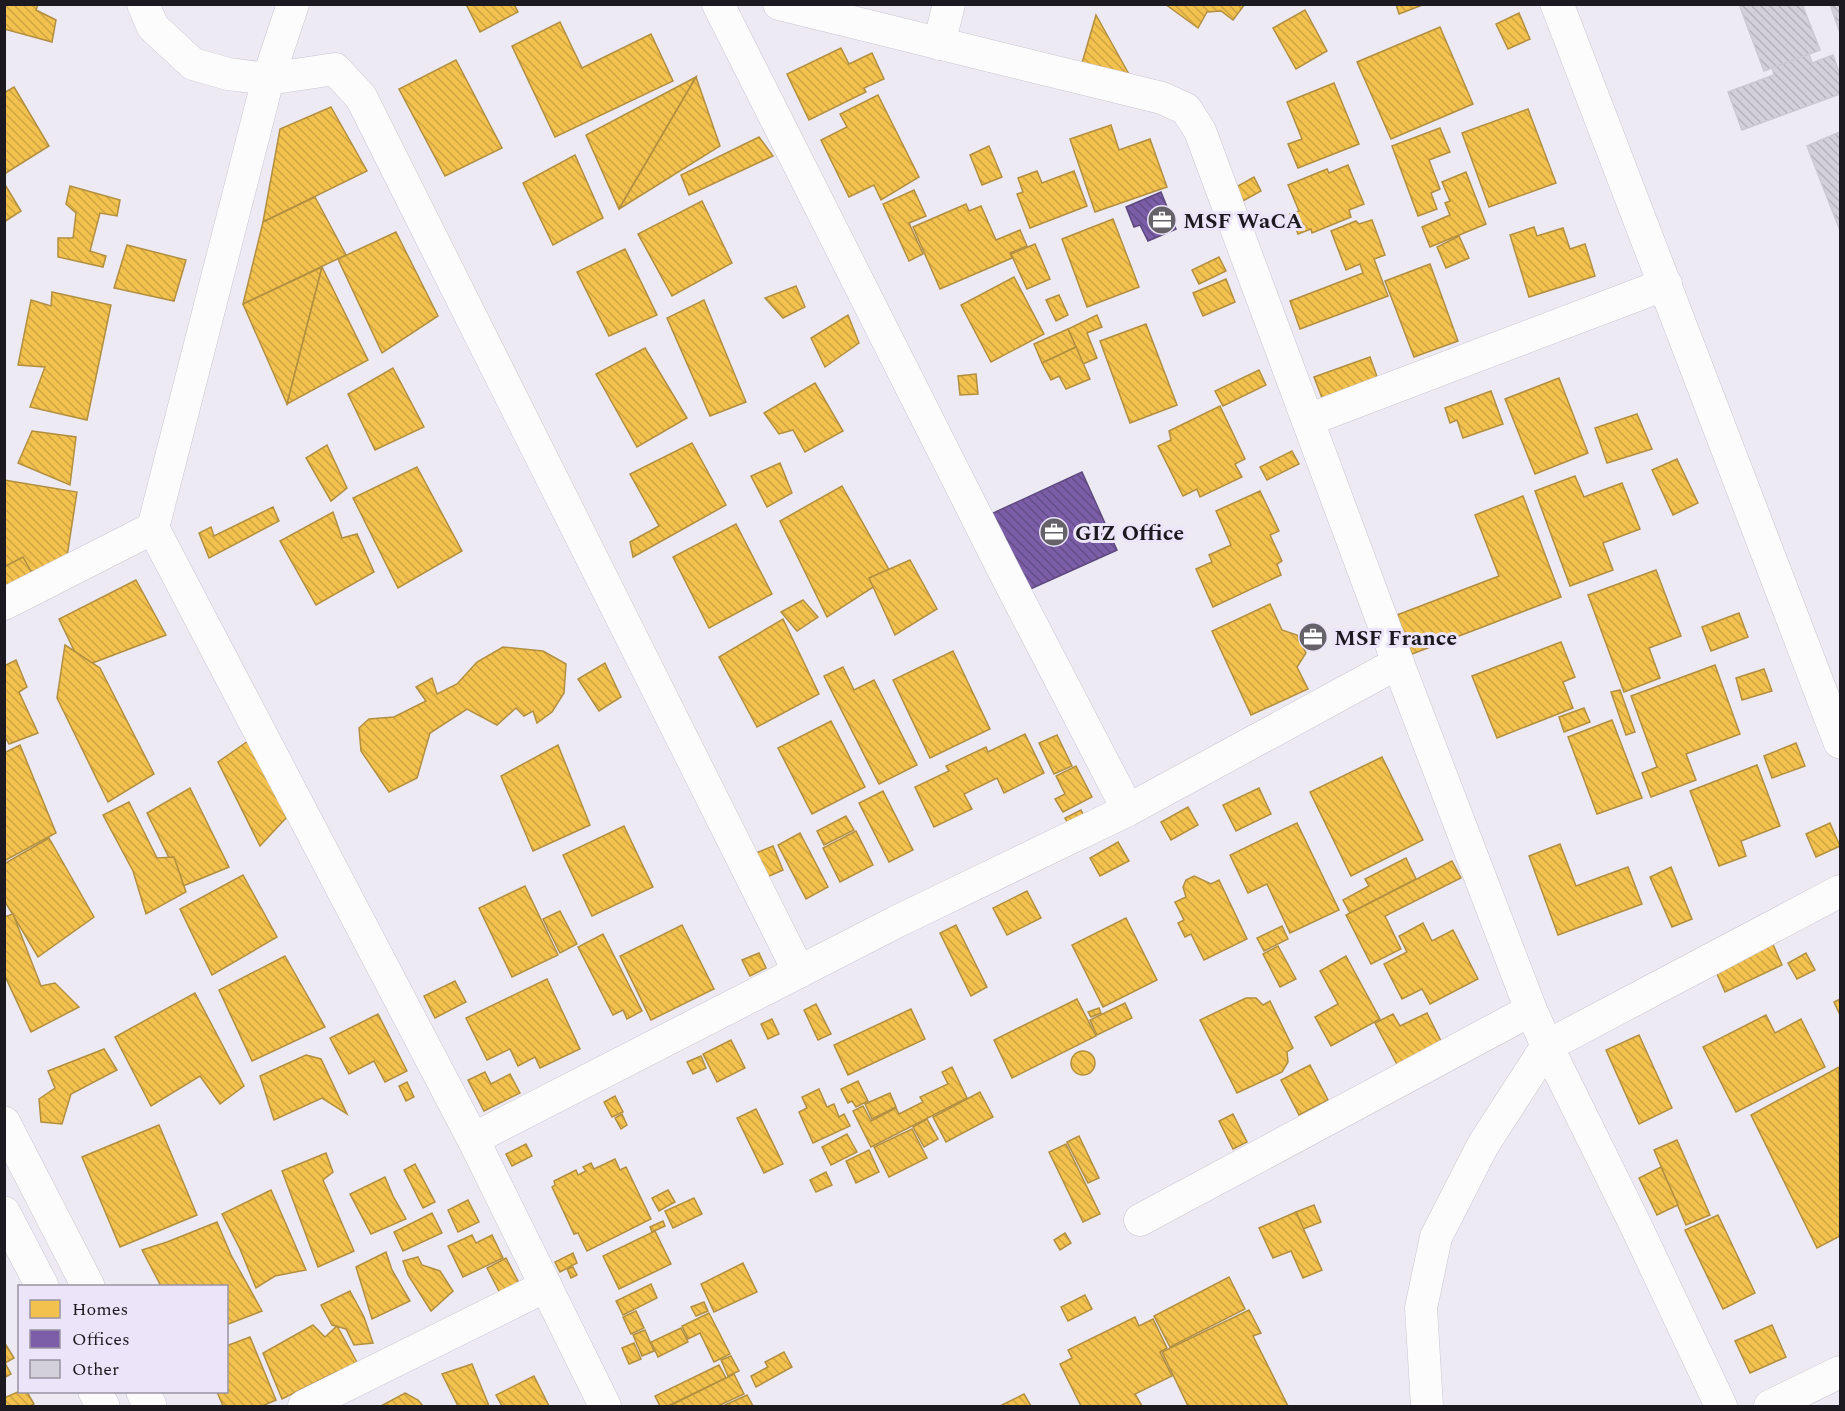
<svg xmlns="http://www.w3.org/2000/svg" width="1845" height="1411" viewBox="0 0 1845 1411" font-family="Spectral,serif">
<style>
.homes{fill:url(#homes-back-hatch);stroke:#b28f40;stroke-width:1.5}
.offices{fill:url(#offices-back-hatch);stroke:#5e497e;stroke-width:1.5}
.building{fill:url(#building-back-hatch);stroke:#cbc8d1;stroke-width:1.5}
.lines{fill:none;stroke-linecap:round;stroke-linejoin:round}
.minor-casing{stroke:#c9c6cf;stroke-width:33}
.tertiary-casing{stroke:#c9c6cf;stroke-width:34}
.primary-casing{stroke:#c9c6cf;stroke-width:34}
.minor{stroke:#fcfcfd;stroke-width:32}
.tertiary{stroke:#fcfcfd;stroke-width:33}
.primary{stroke:#fcfcfd;stroke-width:33}
.labels{text-anchor:middle;stroke-width:6;stroke-linejoin:round;paint-order:stroke}
.poi-label{font-size:22px;font-weight:bold;fill:#1c1920;stroke:#ece5f9;text-anchor:start}
</style>
<defs>
<pattern id="homes-back-hatch" width="6" height="6" patternUnits="userSpaceOnUse" patternTransform="scale(1.5)"><rect width="6" height="6" fill="#f2c14e"/><path d="M-1 5l2 2M0 0l6 6M5-1l2 2" fill="none" stroke="#cfa544"/></pattern>
<pattern id="offices-back-hatch" width="6" height="6" patternUnits="userSpaceOnUse" patternTransform="scale(1.5)"><rect width="6" height="6" fill="#7b5ea7"/><path d="M-1 5l2 2M0 0l6 6M5-1l2 2" fill="none" stroke="#644d88"/></pattern>
<pattern id="building-back-hatch" width="6" height="6" patternUnits="userSpaceOnUse" patternTransform="scale(1.5)"><rect width="6" height="6" fill="#d3d0d9"/><path d="M-1 5l2 2M0 0l6 6M5-1l2 2" fill="none" stroke="#b5b2ba"/></pattern>
</defs>
<rect width="100%" height="100%" fill="#edeaf4"/>
<g class="homes">
<polygon points="4,4 38,4 36,10 56,20 52,42 4,29"/>
<polygon points="466,4 514,4 518,12 480,32"/>
<polygon points="1165,4 1245,4 1233,20 1221,11 1207,12 1198,28"/>
<polygon points="1396,4 1425,4 1399,14"/>
<polygon points="1305,10 1327,51 1296,69 1273,28"/>
<polygon points="1519,13 1530,39 1508,49 1496,24"/>
<polygon points="1096,15 1130,76 1082,63"/>
<polygon points="560,22 582,68 651,34 673,81 555,137 512,46"/>
<polygon points="1440,27 1473,104 1391,139 1357,62"/>
<polygon points="841,48 849,64 872,53 884,79 864,88 866,92 809,120 787,74"/>
<polygon points="456,60 502,148 445,176 399,89"/>
<polygon points="696,77 619,209 586,135"/>
<polygon points="696,77 720,146 619,209"/>
<polygon points="1334,83 1359,144 1298,168 1288,144 1302,139 1287,102"/>
<polygon points="14,87 49,146 6,173 4,171 4,93"/>
<polygon points="878,95 919,177 881,200 874,185 849,197 821,140 847,127 840,114"/>
<polygon points="331,107 367,171 263,222 280,129"/>
<polygon points="1528,109 1556,183 1489,207 1462,133"/>
<polygon points="1111,125 1119,150 1150,139 1167,187 1095,212 1070,139"/>
<polygon points="1440,128 1450,152 1429,160 1440,189 1431,193 1437,209 1418,216 1392,146"/>
<polygon points="759,137 773,156 689,195 681,175"/>
<polygon points="989,146 1002,177 982,185 970,155"/>
<polygon points="575,155 603,218 553,245 523,183"/>
<polygon points="1348,165 1364,204 1349,210 1351,217 1312,233 1311,229 1298,234 1290,214 1299,211 1288,185 1327,169 1329,173"/>
<polygon points="1037,171 1042,183 1074,171 1087,206 1030,228 1017,194 1023,192 1018,178"/>
<polygon points="1466,172 1486,224 1430,247 1422,227 1450,215 1445,203 1450,201 1442,182"/>
<polygon points="1254,177 1261,191 1243,201 1236,187"/>
<polygon points="4,183 21,211 4,222"/>
<polygon points="70,186 120,200 117,216 100,213 90,251 106,256 103,267 58,257 58,238 73,238 76,213 66,204"/>
<polygon points="914,190 926,216 909,223 923,254 909,261 883,204"/>
<polygon points="315,197 346,255 243,304 263,222"/>
<polygon points="702,201 732,263 672,296 638,234"/>
<polygon points="966,204 969,211 981,206 996,240 1020,230 1027,246 1010,253 1012,258 940,289 913,227"/>
<polygon points="1113,219 1139,287 1087,307 1062,239"/>
<polygon points="1372,220 1385,255 1374,259 1388,296 1300,329 1290,301 1363,273 1360,264 1346,270 1331,231 1356,221 1359,224"/>
<polygon points="1534,227 1537,236 1563,228 1570,249 1585,244 1595,276 1529,297 1510,235"/>
<polygon points="396,232 438,316 382,353 338,259"/>
<polygon points="1459,236 1469,258 1446,268 1437,247"/>
<polygon points="1035,244 1050,279 1027,289 1011,254"/>
<polygon points="127,245 186,260 174,301 114,288"/>
<polygon points="625,249 657,315 609,336 577,272"/>
<polygon points="1219,257 1226,271 1199,284 1192,270"/>
<polygon points="1430,264 1458,341 1414,357 1385,281"/>
<polygon points="322,267 287,404 243,304"/>
<polygon points="322,267 368,360 287,404"/>
<polygon points="1014,277 1044,334 991,362 961,305"/>
<polygon points="1226,279 1235,302 1203,316 1193,293"/>
<polygon points="796,286 805,307 783,318 765,298"/>
<polygon points="52,292 111,305 87,420 30,407 45,367 18,365 31,300 51,306"/>
<polygon points="1059,295 1068,315 1056,321 1046,300"/>
<polygon points="704,300 746,402 710,416 667,318"/>
<polygon points="848,315 859,343 825,367 811,338"/>
<polygon points="1097,315 1102,327 1087,333 1097,358 1083,364 1068,329"/>
<polygon points="1146,324 1177,405 1130,423 1100,341"/>
<polygon points="1068,329 1076,347 1042,363 1034,344"/>
<polygon points="1076,347 1090,379 1066,389 1059,376 1051,380 1042,363"/>
<polygon points="645,348 687,418 637,447 596,374"/>
<polygon points="1370,357 1379,382 1324,403 1314,377"/>
<polygon points="393,368 424,427 375,450 348,394"/>
<polygon points="1259,370 1266,385 1223,406 1215,391"/>
<polygon points="976,374 978,394 960,395 958,376"/>
<polygon points="1559,378 1588,453 1535,474 1505,399"/>
<polygon points="815,383 843,431 805,452 793,430 779,434 764,413"/>
<polygon points="1491,391 1503,424 1463,438 1457,420 1450,423 1445,408"/>
<polygon points="1220,406 1245,459 1235,464 1242,477 1200,497 1197,489 1183,496 1158,446 1171,440 1169,431"/>
<polygon points="1637,414 1652,449 1607,463 1595,428"/>
<polygon points="32,431 76,437 70,485 18,463"/>
<polygon points="692,443 726,505 633,557 630,542 659,526 630,474"/>
<polygon points="327,445 347,488 331,501 306,458"/>
<polygon points="1292,451 1299,464 1267,480 1260,467"/>
<polygon points="1677,459 1698,503 1673,515 1652,470"/>
<polygon points="780,463 792,493 767,507 751,476"/>
<polygon points="417,467 462,551 398,588 353,498"/>
<polygon points="1575,476 1584,497 1622,483 1640,529 1603,543 1613,570 1570,586 1535,491"/>
<polygon points="4,480 77,492 64,576 4,567"/>
<polygon points="842,486 892,575 827,617 780,521"/>
<polygon points="1260,491 1279,531 1270,535 1282,561 1277,564 1281,575 1213,607 1196,569 1212,562 1209,555 1231,545 1216,511"/>
<polygon points="1523,496 1561,597 1412,654 1397,615 1499,576 1475,515"/>
<polygon points="273,507 279,521 209,558 199,533 211,527 214,536"/>
<polygon points="333,512 342,538 357,534 374,572 316,605 280,541"/>
<polygon points="736,524 772,594 709,628 673,557"/>
<polygon points="23,557 33,575 4,589 4,567"/>
<polygon points="910,560 937,609 895,635 869,578"/>
<polygon points="1656,570 1681,636 1649,648 1660,678 1624,692 1588,595"/>
<polygon points="136,580 166,635 82,667 59,619"/>
<polygon points="803,600 818,617 797,631 781,612"/>
<polygon points="1270,604 1282,630 1297,635 1306,653 1297,667 1308,689 1251,715 1212,631"/>
<polygon points="1739,613 1748,637 1711,651 1702,627"/>
<polygon points="783,619 819,694 757,727 719,657"/>
<polygon points="1561,642 1575,677 1563,682 1573,708 1497,738 1472,676"/>
<polygon points="65,645 100,668 154,774 108,802 57,698"/>
<polygon points="503,647 543,651 566,664 564,693 552,712 537,723 533,711 524,716 516,708 497,725 467,709 430,733 417,778 389,792 361,751 359,728 369,719 394,717 426,701 416,687 432,678 437,694 457,684 477,662"/>
<polygon points="953,651 990,729 930,758 893,680"/>
<polygon points="16,660 27,687 19,692 38,733 9,744 4,735 4,666"/>
<polygon points="605,663 621,697 599,711 578,679"/>
<polygon points="1715,665 1740,734 1686,754 1696,780 1651,797 1642,773 1657,767 1631,696"/>
<polygon points="843,667 854,690 874,680 917,765 879,784 824,676"/>
<polygon points="1764,669 1772,691 1742,700 1736,678"/>
<polygon points="1620,690 1635,732 1626,735 1611,692"/>
<polygon points="1584,708 1590,722 1564,732 1559,717"/>
<polygon points="1612,720 1642,798 1597,814 1568,737"/>
<polygon points="831,721 865,787 812,814 778,748"/>
<polygon points="1025,734 1044,773 1004,793 997,778 964,794 972,809 934,827 915,787 949,771 946,766 986,747 988,752"/>
<polygon points="1057,735 1072,766 1054,774 1039,743"/>
<polygon points="248,741 288,816 260,846 218,762"/>
<polygon points="1796,743 1805,766 1772,778 1764,756"/>
<polygon points="20,745 56,833 4,861 4,753"/>
<polygon points="558,745 590,825 533,851 501,776"/>
<polygon points="1382,757 1423,840 1351,876 1310,792"/>
<polygon points="1757,765 1780,826 1741,841 1746,856 1719,866 1690,791"/>
<polygon points="1076,766 1092,797 1063,812 1055,799 1065,794 1056,776"/>
<polygon points="190,788 229,867 183,886 147,813"/>
<polygon points="1259,788 1271,814 1236,831 1223,805"/>
<polygon points="883,791 913,850 889,862 859,803"/>
<polygon points="129,802 157,858 174,857 186,892 146,914 133,871 103,815"/>
<polygon points="1188,807 1198,825 1171,840 1161,822"/>
<polygon points="1081,810 1085,818 1070,827 1065,818"/>
<polygon points="846,816 854,830 824,845 817,831"/>
<polygon points="1297,823 1339,910 1290,933 1267,884 1248,893 1230,855"/>
<polygon points="1830,823 1840,846 1816,857 1806,834"/>
<polygon points="624,826 653,887 592,916 563,855"/>
<polygon points="856,831 873,865 840,882 823,848"/>
<polygon points="800,833 828,887 806,899 778,845"/>
<polygon points="49,838 94,917 38,957 4,900 4,864"/>
<polygon points="1118,842 1129,861 1100,876 1090,858"/>
<polygon points="1560,844 1576,886 1628,867 1642,904 1558,935 1529,856"/>
<polygon points="773,846 783,870 767,877 756,853"/>
<polygon points="1406,858 1416,879 1350,913 1343,900 1369,886 1365,879"/>
<polygon points="1452,861 1461,878 1385,916 1401,949 1371,964 1346,915"/>
<polygon points="1671,867 1692,919 1672,927 1650,877"/>
<polygon points="243,875 277,937 212,975 180,909"/>
<polygon points="1194,876 1211,884 1219,880 1247,939 1204,960 1191,934 1185,937 1178,923 1184,920 1175,902 1186,897 1183,887 1186,880"/>
<polygon points="525,886 558,955 512,977 479,908"/>
<polygon points="1027,891 1041,918 1007,935 993,908"/>
<polygon points="560,911 577,944 560,953 543,919"/>
<polygon points="13,914 41,986 55,983 79,1007 31,1032 4,974 4,917"/>
<polygon points="1126,918 1157,980 1103,1007 1072,945"/>
<polygon points="1423,923 1432,941 1453,930 1478,979 1430,1004 1422,989 1402,999 1384,964 1407,952 1399,936"/>
<polygon points="682,925 714,989 651,1020 620,956"/>
<polygon points="956,925 987,987 971,996 940,933"/>
<polygon points="1282,926 1288,939 1264,951 1257,938"/>
<polygon points="603,934 642,1011 627,1019 623,1010 613,1015 578,947"/>
<polygon points="1771,940 1782,965 1725,992 1714,967"/>
<polygon points="1278,946 1296,979 1280,987 1263,954"/>
<polygon points="759,953 766,968 750,976 742,960"/>
<polygon points="1806,953 1815,970 1797,979 1788,963"/>
<polygon points="285,956 325,1027 252,1061 219,990"/>
<polygon points="1346,956 1380,1019 1331,1046 1315,1017 1338,1004 1320,971"/>
<polygon points="547,979 580,1049 540,1068 535,1057 518,1066 510,1049 487,1060 466,1018"/>
<polygon points="455,981 466,1002 435,1018 424,996"/>
<polygon points="195,993 244,1086 220,1104 200,1076 151,1106 115,1037"/>
<polygon points="1246,998 1256,998 1263,1005 1270,1001 1293,1048 1287,1052 1288,1062 1282,1072 1237,1093 1200,1020"/>
<polygon points="1077,999 1096,1036 1012,1078 994,1040"/>
<polygon points="1840,999 1840,1015 1834,1002"/>
<polygon points="1125,1003 1132,1018 1097,1035 1090,1020"/>
<polygon points="816,1004 831,1034 818,1040 804,1010"/>
<polygon points="1099,1008 1101,1013 1091,1017 1088,1012"/>
<polygon points="911,1009 925,1039 848,1075 834,1045"/>
<polygon points="1427,1013 1443,1045 1399,1068 1375,1023 1393,1014 1400,1026"/>
<polygon points="378,1014 407,1071 385,1082 374,1061 349,1074 330,1038"/>
<polygon points="1766,1015 1775,1033 1801,1019 1825,1067 1736,1112 1703,1047"/>
<polygon points="772,1019 779,1034 768,1039 761,1024"/>
<polygon points="1639,1035 1672,1108 1639,1124 1606,1050"/>
<polygon points="731,1040 745,1068 717,1082 703,1054"/>
<polygon points="104,1049 117,1070 71,1094 62,1124 41,1122 39,1099 55,1088 48,1071"/>
<circle cx="1083" cy="1063" r="12"/>
<polygon points="306,1055 321,1059 347,1114 322,1098 274,1120 260,1076"/>
<polygon points="701,1056 706,1068 693,1074 687,1062"/>
<polygon points="1310,1065 1328,1100 1299,1115 1281,1080"/>
<polygon points="952,1067 967,1098 871,1147 853,1111 863,1106 871,1121 896,1108 899,1114 923,1102 920,1097 948,1084 942,1072"/>
<polygon points="1839,1067 1840,1236 1817,1248 1751,1115"/>
<polygon points="485,1072 491,1084 510,1074 520,1093 484,1111 468,1080"/>
<polygon points="858,1081 868,1101 856,1107 852,1101 848,1103 841,1089"/>
<polygon points="407,1082 414,1097 406,1101 399,1086"/>
<polygon points="819,1089 827,1107 834,1104 839,1117 844,1114 850,1126 813,1143 799,1112 807,1108 802,1097"/>
<polygon points="980,1092 993,1117 946,1142 933,1117"/>
<polygon points="890,1093 896,1107 872,1119 865,1104"/>
<polygon points="615,1096 623,1112 612,1117 604,1102"/>
<polygon points="756,1109 783,1164 764,1173 737,1118"/>
<polygon points="622,1114 627,1125 621,1129 615,1118"/>
<polygon points="1233,1114 1247,1142 1233,1149 1219,1121"/>
<polygon points="927,1119 938,1139 924,1147 913,1127"/>
<polygon points="159,1125 197,1215 120,1247 82,1157"/>
<polygon points="912,1129 927,1158 889,1177 874,1147"/>
<polygon points="847,1134 857,1152 831,1165 822,1147"/>
<polygon points="1079,1136 1099,1178 1088,1183 1067,1142"/>
<polygon points="1677,1140 1710,1215 1686,1225 1654,1150"/>
<polygon points="526,1144 532,1156 512,1166 506,1154"/>
<polygon points="1066,1144 1100,1214 1083,1222 1049,1152"/>
<polygon points="869,1150 879,1172 856,1183 846,1161"/>
<polygon points="326,1153 333,1172 323,1180 354,1251 318,1267 282,1171"/>
<polygon points="615,1159 620,1170 626,1167 651,1219 587,1251 578,1233 574,1234 552,1187 555,1185 554,1181 576,1170 578,1175 586,1171 583,1167 591,1163 594,1169"/>
<polygon points="415,1164 435,1202 423,1208 404,1170"/>
<polygon points="1661,1167 1678,1205 1657,1215 1639,1178"/>
<polygon points="826,1172 832,1185 816,1192 810,1180"/>
<polygon points="385,1177 393,1196 406,1219 371,1234 350,1194"/>
<polygon points="271,1190 306,1270 275,1276 256,1288 240,1249 222,1214"/>
<polygon points="668,1190 675,1202 659,1211 652,1198"/>
<polygon points="694,1198 702,1214 673,1228 665,1211"/>
<polygon points="468,1200 479,1222 458,1232 448,1210"/>
<polygon points="1314,1205 1321,1222 1303,1229 1296,1212"/>
<polygon points="1296,1212 1322,1270 1303,1278 1291,1251 1273,1258 1259,1228"/>
<polygon points="432,1213 442,1233 403,1251 394,1232"/>
<polygon points="1718,1215 1755,1293 1723,1309 1685,1230"/>
<polygon points="663,1221 665,1226 652,1232 650,1227"/>
<polygon points="217,1222 231,1255 262,1311 226,1325 226,1286 161,1286 142,1250 167,1242"/>
<polygon points="655,1231 671,1264 619,1289 603,1256"/>
<polygon points="1065,1233 1071,1243 1060,1250 1054,1240"/>
<polygon points="472,1235 476,1243 492,1235 503,1258 463,1277 448,1246"/>
<polygon points="386,1252 392,1270 410,1301 372,1319 356,1267"/>
<polygon points="573,1253 577,1263 560,1272 555,1262"/>
<polygon points="418,1257 422,1265 440,1271 453,1291 431,1311 408,1275 403,1261"/>
<polygon points="506,1258 521,1287 502,1297 487,1268"/>
<polygon points="743,1263 757,1292 714,1312 701,1284"/>
<polygon points="573,1267 577,1275 571,1278 567,1269"/>
<polygon points="1229,1277 1245,1309 1170,1347 1154,1316"/>
<polygon points="651,1284 657,1298 623,1315 616,1301"/>
<polygon points="350,1291 364,1317 373,1343 354,1345 346,1329 332,1325 321,1305"/>
<polygon points="1085,1295 1092,1309 1068,1321 1061,1307"/>
<polygon points="704,1302 708,1311 696,1316 691,1307"/>
<polygon points="1249,1310 1261,1333 1253,1336 1288,1406 1188,1406 1162,1352"/>
<polygon points="636,1311 644,1328 631,1334 623,1317"/>
<polygon points="709,1313 730,1354 714,1362 700,1333 688,1339 682,1326"/>
<polygon points="1135,1317 1139,1326 1153,1319 1167,1348 1160,1352 1172,1376 1135,1394 1142,1406 1081,1406 1060,1364 1072,1358 1068,1350"/>
<polygon points="313,1325 325,1337 337,1326 358,1364 334,1373 282,1399 263,1353"/>
<polygon points="1772,1325 1786,1357 1750,1373 1735,1341"/>
<polygon points="681,1328 688,1342 658,1357 651,1342"/>
<polygon points="645,1330 654,1351 642,1356 633,1335"/>
<polygon points="250,1337 276,1400 262,1406 223,1406 217,1392 226,1392 226,1346"/>
<polygon points="634,1343 641,1359 629,1364 622,1348"/>
<polygon points="6,1345 14,1358 5,1363 11,1374 4,1378 4,1346"/>
<polygon points="784,1352 792,1367 756,1387 751,1376 768,1367 765,1362"/>
<polygon points="731,1356 739,1371 728,1376 721,1360"/>
<polygon points="472,1364 489,1406 458,1406 442,1374"/>
<polygon points="719,1365 726,1378 668,1406 660,1406 655,1396"/>
<polygon points="734,1374 744,1394 718,1406 669,1406"/>
<polygon points="534,1376 549,1406 502,1406 496,1395"/>
<polygon points="20,1391 27,1392 34,1404 30,1406 4,1406 4,1398"/>
<polygon points="405,1393 418,1400 423,1406 381,1406"/>
<polygon points="1024,1394 1031,1406 1000,1406"/>
<polygon points="747,1395 753,1406 723,1406"/>
</g>
<g class="offices">
<polygon points="1161,192 1176,229 1148,241 1140,225 1134,227 1126,207"/>
<polygon points="1082,472 1117,550 1026,591 991,514"/>
</g>
<g class="building">
<polygon points="1739,4 1802,4 1820,50 1764,71"/>
<polygon points="1830,4 1840,4 1840,33"/>
<polygon points="1809,54 1812,63 1833,55 1840,75 1840,94 1742,130 1728,92 1774,75 1772,68"/>
<polygon points="1840,132 1840,227 1839,228 1807,146"/>
</g>
<g class="lines">
<g class="minor-casing">
<g id="minor">
<polyline points="143,4 153,27 193,64 228,74 268,79 335,69 361,97 799,972"/>
<polyline points="718,4 1008,579 1128,810"/>
<polyline points="779,4 1162,98 1186,109 1200,131 1398,663 1531,1010 1547,1046 1635,1224 1721,1406"/>
<polyline points="939,44 949,4"/>
<polyline points="1308,420 1666,284"/>
<polyline points="153,528 473,1139 605,1406"/>
<polyline points="4,604 153,528 268,79 293,4"/>
<polyline points="473,1139 896,922 1128,810 1398,663"/>
<polyline points="1140,1220 1531,1010"/>
<polyline points="304,1406 546,1286"/>
<polyline points="1427,1406 1421,1308 1436,1237 1483,1145 1547,1046 1840,891"/>
<polyline points="1770,1406 1840,1372"/>
</g>
</g>
<g class="tertiary-casing">
<polyline id="tertiary" points="1557,4 1840,742"/>
</g>
<g class="primary-casing">
<g id="primary">
<polyline points="4,1123 88,1286"/>
<polyline points="4,1213 42,1286"/>
<polyline points="95,1392 103,1406"/>
<polyline points="143,1392 150,1406"/>
</g>
</g>
<use href="#minor" class="minor"/>
<use href="#tertiary" class="tertiary"/>
<use href="#primary" class="primary"/>
</g>
<defs>
<g id="office-disc" transform="scale(1.5)"><circle r="9.5" fill="#65626a" stroke="#ece5f9"/><path d="M-6-3h4V-5.5h4V-3h4V5H-6ZM-1-4.5V-3h2v-1.5ZM-6 0V1H6V0Z" fill="#fff"/></g>
</defs>
<g fill-rule="evenodd">
<use href="#office-disc" x="1162" y="220"/>
<use href="#office-disc" x="1054" y="532"/>
<use href="#office-disc" x="1313" y="637"/>
</g>
<g class="labels">
<g class="poi-label">
<text x="1183" y="228">MSF WaCA</text>
<text x="1075" y="540">GIZ Office</text>
<text x="1334" y="645">MSF France</text>
</g>
</g>
<rect width="1845" height="1411" fill="none" stroke="#1c1920" stroke-width="12"/>
<rect x="18" y="1285" width="210" height="108" fill="#ece5f9" stroke="#9993a2" stroke-width="1.5"/>
<rect x="30" y="1300" width="30" height="18" fill="#f2c14e" stroke="#9993a2" stroke-width="1.5"/>
<text x="72" y="1315" font-size="18" fill="#1c1920">Homes</text>
<rect x="30" y="1330" width="30" height="18" fill="#7b5ea7" stroke="#9993a2" stroke-width="1.5"/>
<text x="72" y="1345" font-size="18" fill="#1c1920">Offices</text>
<rect x="30" y="1360" width="30" height="18" fill="#d3d0d9" stroke="#9993a2" stroke-width="1.5"/>
<text x="72" y="1375" font-size="18" fill="#1c1920">Other</text>
</svg>
